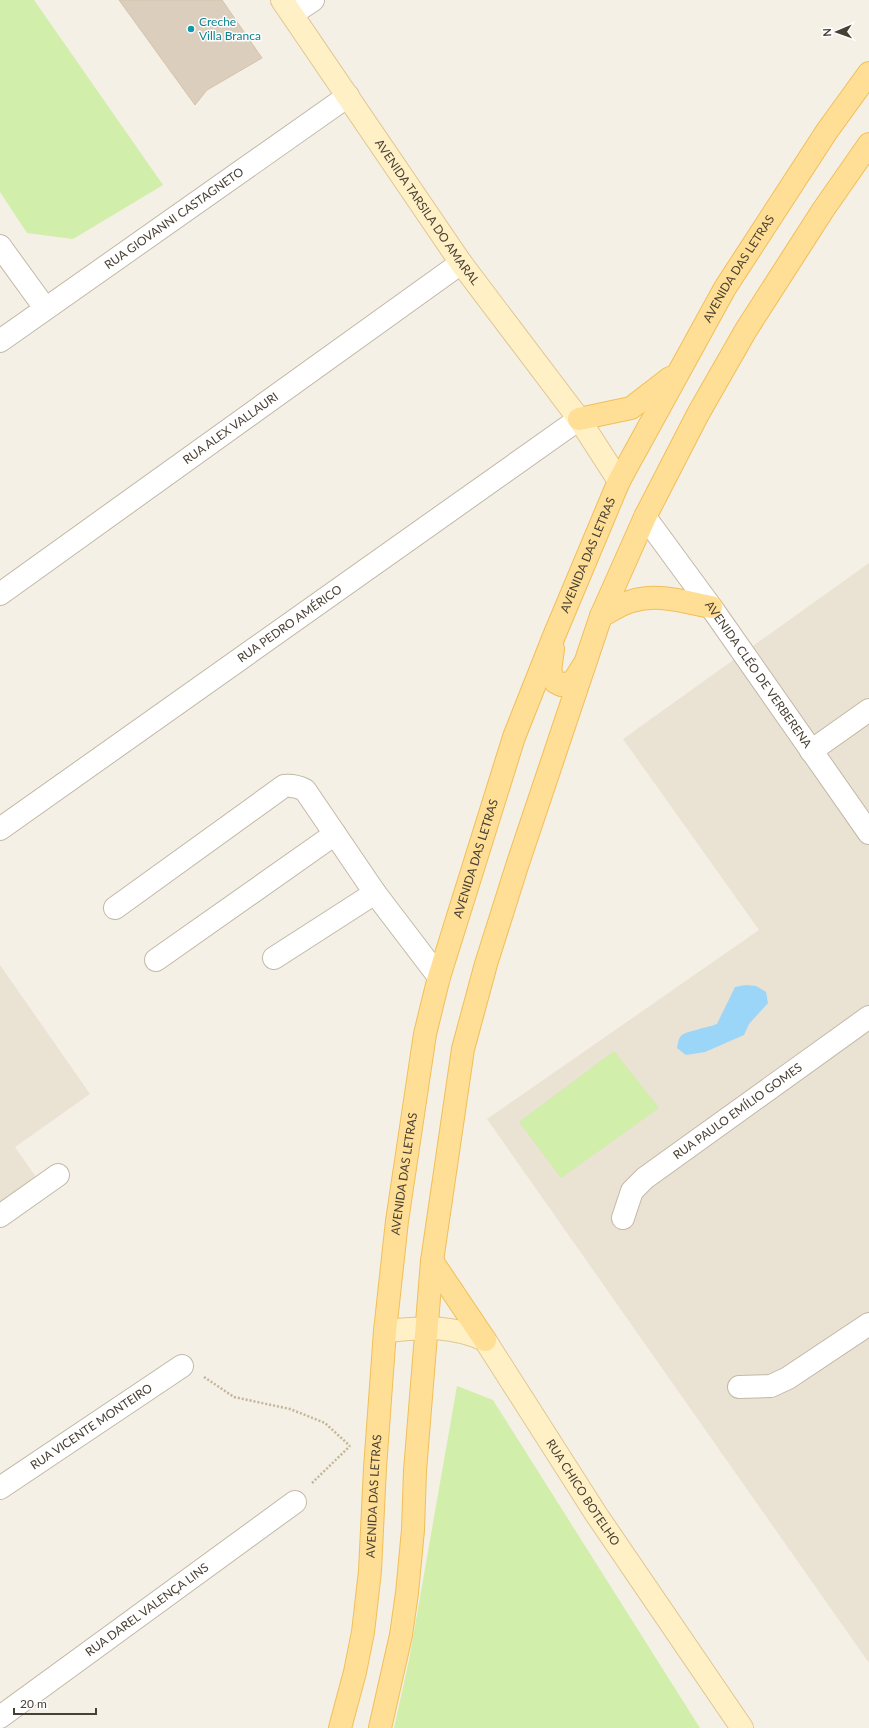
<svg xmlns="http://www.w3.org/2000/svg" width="869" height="1728" viewBox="0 0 869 1728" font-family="Lato,sans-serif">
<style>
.residential{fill:#eae2d3}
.green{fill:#d1eeaa}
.water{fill:#9bd5f8}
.building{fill:#dbcebd;stroke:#d4c3ac}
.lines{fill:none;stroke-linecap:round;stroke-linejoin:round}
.street-casing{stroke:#c2b8a7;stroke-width:24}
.secondary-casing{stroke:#dec792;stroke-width:24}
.primary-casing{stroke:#f1bf58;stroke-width:24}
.path{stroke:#c5b497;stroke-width:2.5;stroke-dasharray:2 2;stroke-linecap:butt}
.street{stroke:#fff;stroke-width:22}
.secondary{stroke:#fff0c6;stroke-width:22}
.primary{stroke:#ffde95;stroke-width:22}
.culture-dot{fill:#0f9aa8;stroke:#fff;stroke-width:1.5}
.labels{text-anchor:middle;stroke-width:3;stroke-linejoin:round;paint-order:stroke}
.culture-label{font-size:12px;fill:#0d838f;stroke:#fff;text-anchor:start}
.street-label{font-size:12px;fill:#494034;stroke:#fff}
</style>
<rect width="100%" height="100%" fill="#f5f0e6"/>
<g class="residential">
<polygon points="869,563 869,1663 487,1119 759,930 623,739"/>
<polygon points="0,965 90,1094 15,1147 36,1177 0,1203"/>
</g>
<g class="green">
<polygon points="0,0 34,0 163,185 73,239 27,233 0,192"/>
<polygon points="614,1051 659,1108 561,1178 519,1122"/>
<polygon points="457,1386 493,1400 700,1728 394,1728 409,1660"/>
</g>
<path class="water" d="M746,985L756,986L766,992L768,1003L749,1024L744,1035L705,1052L686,1055L677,1048C678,1045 678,1039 681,1036C683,1032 710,1027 717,1024L735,987Z"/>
<polygon class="building" points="119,0 222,0 262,58 207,90 195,105"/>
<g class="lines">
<g class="street-casing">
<g id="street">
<polyline points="292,14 313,0"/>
<polyline points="0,246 45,308"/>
<path id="s1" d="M0,341L348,96"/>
<path id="s2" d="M645,517L711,607L869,833"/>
<path id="s3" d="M0,594L461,263"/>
<polyline points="811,751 869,710"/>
<path id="s4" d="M0,829L579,419"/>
<path d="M115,908L284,786C292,785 297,786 305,790L375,893L439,977"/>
<polyline points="274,958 375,893"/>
<polyline points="156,960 335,834"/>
<polyline points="0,1216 58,1175"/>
<path id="s5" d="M623,1218L632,1191L645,1178L869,1017"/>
<polyline points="739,1387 771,1386 788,1378 869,1324"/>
<path id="s6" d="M0,1488L182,1366"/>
<path id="s7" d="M0,1717L295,1502"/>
</g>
</g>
<g class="secondary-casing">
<g id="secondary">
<path id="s8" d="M282,0L461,263L579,419L619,481"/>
<path id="s9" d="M385,1331C423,1328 448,1324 485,1340L596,1514L742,1728"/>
</g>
</g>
<g class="primary-casing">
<g id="primary">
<polyline points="579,419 631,408 670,378"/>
<path d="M601,616C611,611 621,604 632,601C658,593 685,602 711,607"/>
<polyline points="553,649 550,671 555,682 561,685 573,682 583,666"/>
<polyline points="432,1261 485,1340"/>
<path id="s10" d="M340,1728L355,1672L363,1632L370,1571L375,1468L385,1331L397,1221L425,1034L439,977L514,737L554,636L619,481L725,288L827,131L869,73"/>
<polyline points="380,1728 401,1635 407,1593 413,1530 415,1471 432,1261 463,1049 486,964 517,866 601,616 645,517 698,414 746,330 823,210 869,144"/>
</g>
</g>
<g class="path">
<polyline points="204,1377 234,1397 290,1409 325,1423 350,1446"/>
<polyline points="312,1483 350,1446"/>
</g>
<use href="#street" class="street"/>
<use href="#secondary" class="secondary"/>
<use href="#primary" class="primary"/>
</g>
<circle class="culture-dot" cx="191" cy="29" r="4"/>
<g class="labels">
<g class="culture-label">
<text x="199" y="26">Creche<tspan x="199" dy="14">Villa Branca</tspan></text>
</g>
<g class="street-label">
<text dy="4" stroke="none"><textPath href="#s8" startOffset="257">AVENIDA TARSILA DO AMARAL</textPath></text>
<text dy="4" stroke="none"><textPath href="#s1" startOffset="213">RUA GIOVANNI CASTAGNETO</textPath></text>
<text dy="4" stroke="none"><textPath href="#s10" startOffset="1531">AVENIDA DAS LETRAS</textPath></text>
<text dy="4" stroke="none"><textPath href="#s3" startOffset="284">RUA ALEX VALLAURI</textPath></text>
<text dy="4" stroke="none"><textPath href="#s10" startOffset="1207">AVENIDA DAS LETRAS</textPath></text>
<text dy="4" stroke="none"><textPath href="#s4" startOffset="355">RUA PEDRO AMÉRICO</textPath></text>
<text dy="4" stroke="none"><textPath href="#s2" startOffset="194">AVENIDA CLÉO DE VERBERENA</textPath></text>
<text dy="4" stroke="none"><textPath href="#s10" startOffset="883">AVENIDA DAS LETRAS</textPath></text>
<text dy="4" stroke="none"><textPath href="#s5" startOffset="161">RUA PAULO EMÍLIO GOMES</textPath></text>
<text dy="4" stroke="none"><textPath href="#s10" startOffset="559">AVENIDA DAS LETRAS</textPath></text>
<text dy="4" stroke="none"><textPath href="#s6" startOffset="110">RUA VICENTE MONTEIRO</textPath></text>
<text dy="4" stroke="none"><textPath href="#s9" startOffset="283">RUA CHICO BOTELHO</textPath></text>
<text dy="4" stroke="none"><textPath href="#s10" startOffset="235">AVENIDA DAS LETRAS</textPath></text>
<text dy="4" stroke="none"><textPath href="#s7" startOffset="182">RUA DAREL VALENÇA LINS</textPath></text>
</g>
</g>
<g transform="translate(837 32) rotate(268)" stroke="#ffffff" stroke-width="3" paint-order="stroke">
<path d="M0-3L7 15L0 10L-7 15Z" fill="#494034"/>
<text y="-6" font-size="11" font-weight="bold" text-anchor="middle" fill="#494034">N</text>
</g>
<path d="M14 1708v6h82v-6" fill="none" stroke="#494034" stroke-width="2"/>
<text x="20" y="1708" font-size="12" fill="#494034" stroke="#ffffff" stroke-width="3" paint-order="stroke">20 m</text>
</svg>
